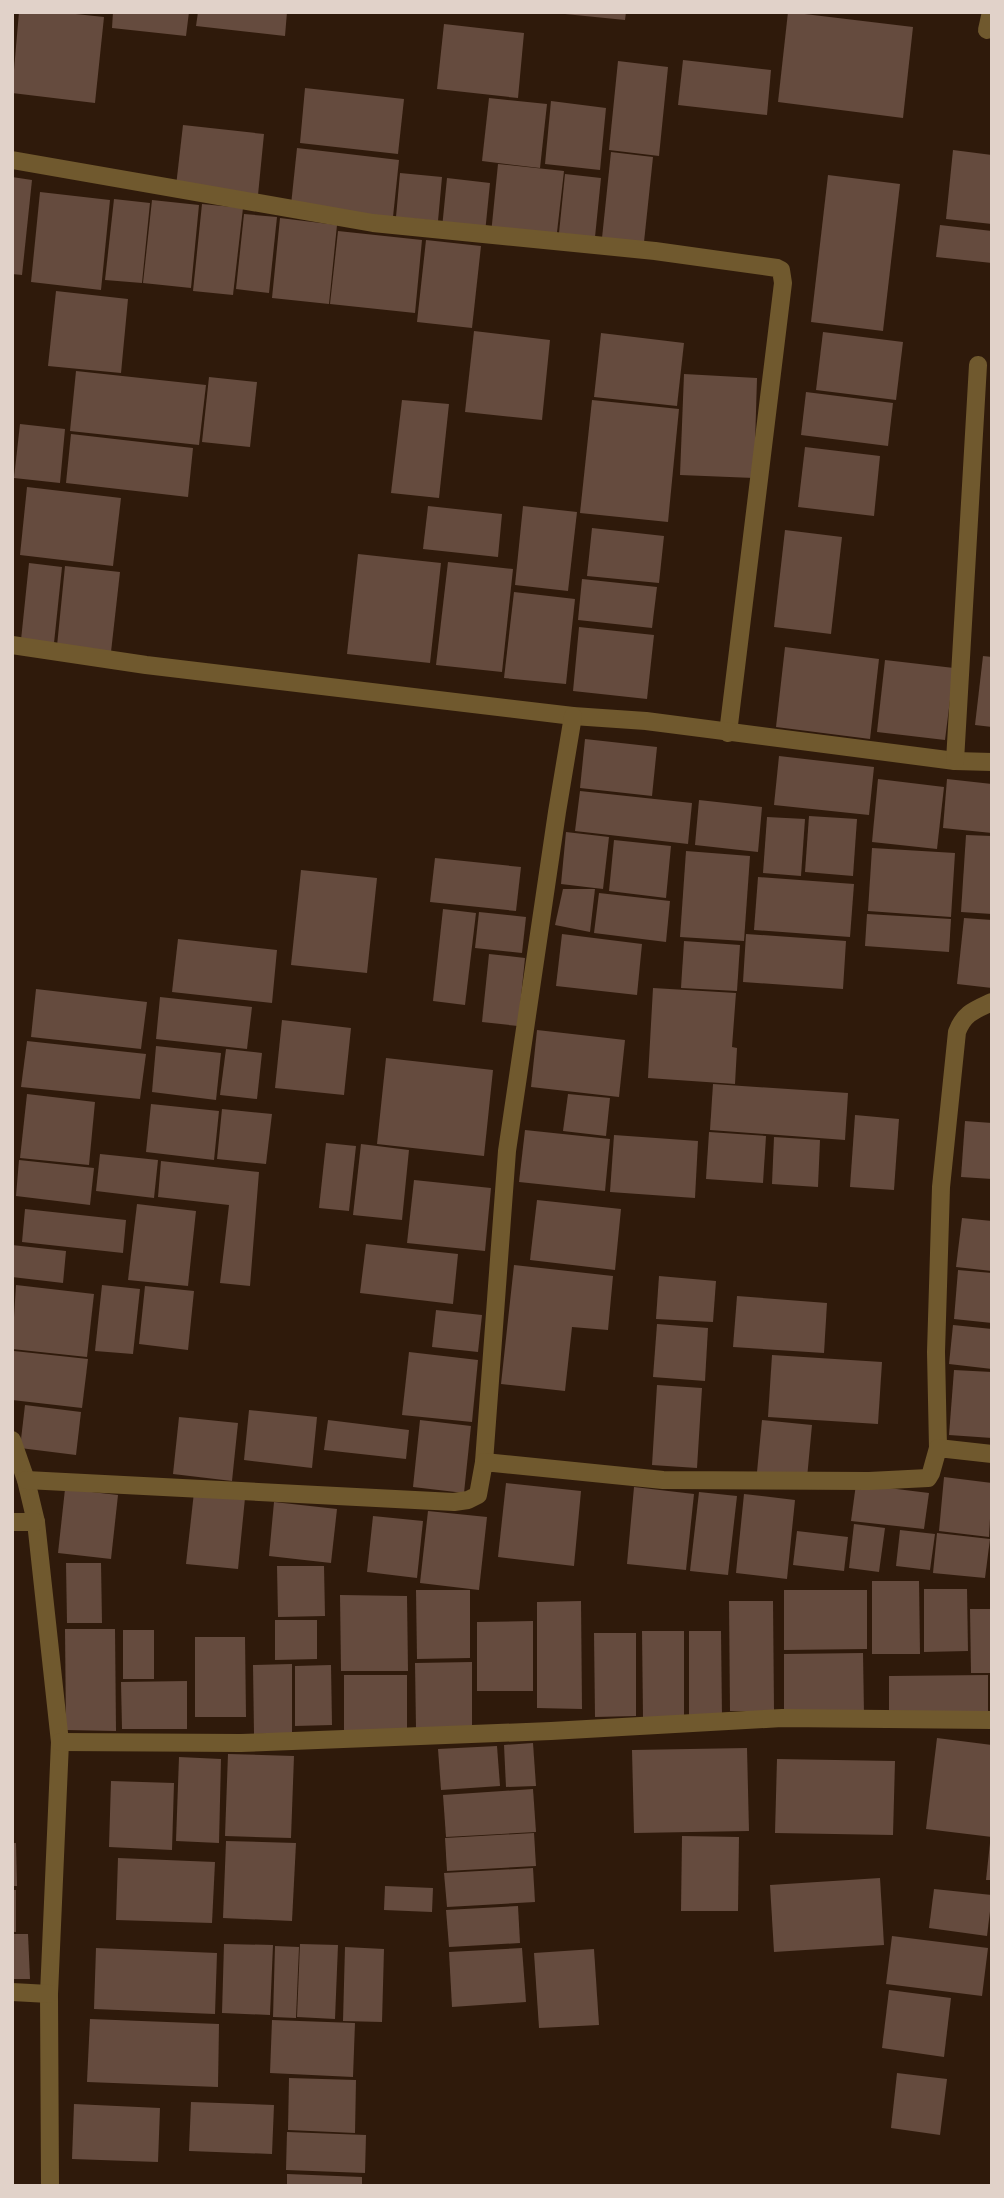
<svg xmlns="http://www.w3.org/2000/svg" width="1004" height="2198" viewBox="0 0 1004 2198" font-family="Montserrat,sans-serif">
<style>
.building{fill:#654b3e}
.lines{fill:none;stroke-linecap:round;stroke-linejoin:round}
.minor{stroke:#70592e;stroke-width:18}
</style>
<rect width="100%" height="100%" fill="#2f1a0b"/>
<g class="building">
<polygon points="19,12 57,12 104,17 95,103 12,93"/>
<polygon points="113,12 189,12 186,36 112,28"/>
<polygon points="198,12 287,12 285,36 196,26"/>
<polygon points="565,12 626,12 625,20 565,14"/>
<polygon points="788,12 913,27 903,118 778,102"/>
<polygon points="444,24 524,33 518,98 437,89"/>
<polygon points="683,60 771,70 767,115 678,105"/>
<polygon points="618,61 668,67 659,156 609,150"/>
<polygon points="305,88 404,99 398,154 300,143"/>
<polygon points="489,98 547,104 540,168 482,161"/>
<polygon points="551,101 606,108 600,170 545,164"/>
<polygon points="183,125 264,134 258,195 176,186"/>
<polygon points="297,148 399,160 393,217 291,205"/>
<polygon points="953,150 992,155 992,224 946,219"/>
<polygon points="611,152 653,157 644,242 602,238"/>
<polygon points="498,164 564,171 556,241 491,234"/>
<polygon points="400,173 442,177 438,221 396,217"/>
<polygon points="565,174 601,178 595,237 559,233"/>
<polygon points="828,175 900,184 883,331 811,322"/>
<polygon points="12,177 32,180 22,275 12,274"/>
<polygon points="447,178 490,183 485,233 442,228"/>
<polygon points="40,192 110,200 101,290 31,282"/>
<polygon points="114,199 150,203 142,283 105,280"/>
<polygon points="152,200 199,205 191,288 143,283"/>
<polygon points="202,204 243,208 233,295 193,291"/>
<polygon points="244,214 277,217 269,293 236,289"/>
<polygon points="280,218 337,225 329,304 272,298"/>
<polygon points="940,225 992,231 992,263 936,257"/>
<polygon points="338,231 422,240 415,313 330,304"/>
<polygon points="426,240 481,246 472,328 417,322"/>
<polygon points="56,291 128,299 121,373 48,366"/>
<polygon points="474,331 550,340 542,420 465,412"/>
<polygon points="823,332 903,342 896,400 816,390"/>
<polygon points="601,333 684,343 677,406 594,397"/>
<polygon points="76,371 206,385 199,445 70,431"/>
<polygon points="684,374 757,378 754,478 680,475"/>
<polygon points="209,377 257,382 250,447 202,442"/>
<polygon points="806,392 893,403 888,446 801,435"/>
<polygon points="402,400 449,404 439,498 391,493"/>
<polygon points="592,400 679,409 668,522 580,513"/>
<polygon points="20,424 65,429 60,483 14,478"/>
<polygon points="71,434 193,448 188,497 66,483"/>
<polygon points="805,447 880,456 874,516 798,507"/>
<polygon points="27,487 121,498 113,566 20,555"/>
<polygon points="428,506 502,514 498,557 423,549"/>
<polygon points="523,506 577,512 568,591 515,585"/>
<polygon points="592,528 664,536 659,583 587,576"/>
<polygon points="785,530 842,537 831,634 774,627"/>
<polygon points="358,554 441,563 430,663 347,654"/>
<polygon points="448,562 513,569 502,672 436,665"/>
<polygon points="29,563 62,567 54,643 21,640"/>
<polygon points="65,566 120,572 111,652 57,646"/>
<polygon points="582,579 657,587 652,628 578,620"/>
<polygon points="514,592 575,599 566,684 504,678"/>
<polygon points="579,627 654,635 647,699 573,691"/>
<polygon points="785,647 879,659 870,739 776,727"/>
<polygon points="983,656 992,657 992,727 975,725"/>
<polygon points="885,660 954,668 945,740 877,732"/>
<polygon points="585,739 657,747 652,796 580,788"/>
<polygon points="779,756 874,767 869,815 774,805"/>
<polygon points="878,779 944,787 937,849 872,842"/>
<polygon points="947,779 992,784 992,833 943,828"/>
<polygon points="580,791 692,803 688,844 575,831"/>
<polygon points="699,800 762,807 758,852 695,845"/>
<polygon points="809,816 857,819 853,876 805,872"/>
<polygon points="767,817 805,819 801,876 763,873"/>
<polygon points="566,832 609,837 603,889 561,884"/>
<polygon points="966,835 992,836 992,914 961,912"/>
<polygon points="614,840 671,846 666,898 609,891"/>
<polygon points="872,848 955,853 951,917 868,911"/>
<polygon points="686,851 750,856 744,941 680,937"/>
<polygon points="435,858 521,867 516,911 430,902"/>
<polygon points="301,870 377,878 367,973 291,965"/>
<polygon points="758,877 854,884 850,937 754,930"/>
<polygon points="563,889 595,889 590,932 555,925"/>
<polygon points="599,893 670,901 666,942 594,933"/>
<polygon points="443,909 476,913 465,1005 433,1001"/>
<polygon points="479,912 526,917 522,953 475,948"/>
<polygon points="867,914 951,919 949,952 865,946"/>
<polygon points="964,918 992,920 992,988 957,984"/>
<polygon points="562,934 642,944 637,995 556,986"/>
<polygon points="746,934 846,941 843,989 743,982"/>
<polygon points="178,939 277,950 272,1003 172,992"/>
<polygon points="684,941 740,945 737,991 681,988"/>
<polygon points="489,954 525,958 518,1026 482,1022"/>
<polygon points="653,988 736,993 732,1047 737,1048 735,1084 648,1078"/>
<polygon points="36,989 147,1002 141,1049 31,1037"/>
<polygon points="160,997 252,1007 247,1049 156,1039"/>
<polygon points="282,1020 351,1028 344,1095 275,1088"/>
<polygon points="537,1030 625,1040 619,1097 531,1087"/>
<polygon points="27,1041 146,1054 140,1099 21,1087"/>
<polygon points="156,1046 221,1053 216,1100 152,1092"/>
<polygon points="226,1049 262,1053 257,1099 220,1095"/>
<polygon points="386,1058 493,1070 484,1156 377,1144"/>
<polygon points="713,1084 848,1093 845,1140 710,1130"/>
<polygon points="27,1094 95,1102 89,1165 20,1158"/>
<polygon points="568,1094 610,1098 606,1136 563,1131"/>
<polygon points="151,1104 219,1111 214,1160 146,1152"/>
<polygon points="222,1109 272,1114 266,1164 217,1159"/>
<polygon points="855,1115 899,1119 894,1190 850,1187"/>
<polygon points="965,1121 992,1123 992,1179 961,1177"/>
<polygon points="525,1130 610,1139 605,1191 519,1182"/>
<polygon points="709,1132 766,1136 763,1183 706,1179"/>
<polygon points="614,1135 698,1141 695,1198 610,1192"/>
<polygon points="774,1137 820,1140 818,1187 772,1184"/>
<polygon points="326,1143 356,1146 349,1211 319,1208"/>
<polygon points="361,1144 409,1150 402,1220 353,1215"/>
<polygon points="100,1154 158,1160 154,1198 96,1191"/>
<polygon points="19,1160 94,1168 90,1205 16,1196"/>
<polygon points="161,1161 259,1172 250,1286 220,1283 229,1205 158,1197"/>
<polygon points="414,1180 491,1188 485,1251 407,1243"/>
<polygon points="537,1200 621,1209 615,1270 530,1260"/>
<polygon points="137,1204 196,1211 188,1286 128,1280"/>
<polygon points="25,1209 126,1220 123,1253 22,1242"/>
<polygon points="962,1218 992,1221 992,1271 956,1267"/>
<polygon points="366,1244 458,1254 453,1304 360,1293"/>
<polygon points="12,1245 66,1251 63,1283 12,1277"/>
<polygon points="514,1265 613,1276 608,1330 572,1327 565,1391 501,1384"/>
<polygon points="958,1270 992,1273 992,1323 954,1319"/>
<polygon points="659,1276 716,1281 713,1322 656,1319"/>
<polygon points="16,1285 94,1294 87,1357 12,1349"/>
<polygon points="102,1285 140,1289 133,1354 95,1351"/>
<polygon points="145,1286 194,1291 188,1350 139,1344"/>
<polygon points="737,1296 827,1303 824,1353 733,1347"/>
<polygon points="436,1310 482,1315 478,1352 432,1347"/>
<polygon points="657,1324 708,1328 705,1381 653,1377"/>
<polygon points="953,1325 992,1329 992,1369 949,1364"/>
<polygon points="14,1351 88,1359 82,1408 12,1400"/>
<polygon points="409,1352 478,1360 472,1422 402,1415"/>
<polygon points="772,1355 882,1362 878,1424 768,1417"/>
<polygon points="954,1370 992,1372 992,1438 949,1435"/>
<polygon points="657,1385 702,1388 697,1468 652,1465"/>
<polygon points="25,1405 81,1412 76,1455 20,1448"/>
<polygon points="249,1410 317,1417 312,1468 244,1460"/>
<polygon points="179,1417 238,1423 232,1481 173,1474"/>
<polygon points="328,1420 409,1430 406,1459 324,1450"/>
<polygon points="420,1420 471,1426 464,1493 413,1487"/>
<polygon points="762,1420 812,1425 807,1478 757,1472"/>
<polygon points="944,1477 992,1483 989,1537 939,1531"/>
<polygon points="506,1483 581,1491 574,1566 498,1557"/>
<polygon points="856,1484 929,1493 924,1529 851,1521"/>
<polygon points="634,1487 694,1494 686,1570 627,1564"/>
<polygon points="65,1489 118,1495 111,1559 58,1553"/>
<polygon points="194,1492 245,1498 238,1569 186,1564"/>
<polygon points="699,1492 737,1496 728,1575 690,1571"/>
<polygon points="744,1494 795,1500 787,1579 736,1573"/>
<polygon points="274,1502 337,1509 331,1563 269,1556"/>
<polygon points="428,1511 487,1517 479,1590 420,1583"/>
<polygon points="373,1516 423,1521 417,1578 367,1572"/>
<polygon points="854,1524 885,1528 879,1572 849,1568"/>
<polygon points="900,1530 935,1534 930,1570 896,1566"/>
<polygon points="797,1531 848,1537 844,1571 793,1565"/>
<polygon points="937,1533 990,1539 985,1578 933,1573"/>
<polygon points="66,1563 101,1563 102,1623 67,1623"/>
<polygon points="277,1566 324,1566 325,1616 278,1617"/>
<polygon points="872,1581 919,1581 920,1654 872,1654"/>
<polygon points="924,1589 967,1589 968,1651 924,1652"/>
<polygon points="416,1590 470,1590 470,1658 417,1659"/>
<polygon points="784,1590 867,1590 867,1649 784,1650"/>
<polygon points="340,1595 407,1596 408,1671 341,1671"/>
<polygon points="581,1601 582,1709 537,1708 537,1602"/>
<polygon points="729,1601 773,1601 774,1711 730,1711"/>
<polygon points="970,1609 992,1609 992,1673 971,1673"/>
<polygon points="275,1620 317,1620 317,1659 275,1660"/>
<polygon points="533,1621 533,1691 477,1691 477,1622"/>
<polygon points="65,1629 115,1629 116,1731 66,1730"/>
<rect x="123" y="1630" width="31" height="49"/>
<polygon points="642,1631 684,1631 684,1718 643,1718"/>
<polygon points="689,1631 721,1631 722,1718 689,1718"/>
<polygon points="594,1633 636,1633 636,1716 595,1717"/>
<polygon points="195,1637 245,1637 246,1717 195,1717"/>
<polygon points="863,1653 864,1715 784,1715 784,1654"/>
<polygon points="472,1662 472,1729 416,1729 415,1663"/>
<polygon points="292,1664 292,1733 254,1734 253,1665"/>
<polygon points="331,1665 332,1725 295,1726 295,1666"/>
<rect x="344" y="1675" width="63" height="56"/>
<polygon points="988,1675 988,1717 889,1717 889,1676"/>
<polygon points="187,1681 187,1729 122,1729 121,1682"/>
<polygon points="937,1738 992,1745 992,1837 926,1829"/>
<polygon points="533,1743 536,1786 506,1787 504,1745"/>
<polygon points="497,1746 500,1786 441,1790 438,1749"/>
<polygon points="747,1748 749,1831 634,1833 632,1750"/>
<polygon points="228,1754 294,1756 291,1838 225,1836"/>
<polygon points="179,1757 221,1759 219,1843 176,1841"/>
<polygon points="777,1759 895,1761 893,1835 775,1833"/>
<polygon points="111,1781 174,1783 172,1850 109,1847"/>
<polygon points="533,1789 536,1832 446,1837 443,1795"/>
<polygon points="534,1833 536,1866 447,1871 445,1838"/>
<polygon points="682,1836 739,1837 738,1911 681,1911"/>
<polygon points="226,1841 296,1843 292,1921 223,1918"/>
<polygon points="12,1843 16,1843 17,1886 12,1886"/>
<polygon points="990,1843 992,1843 992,1880 986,1880"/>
<polygon points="118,1858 215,1862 212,1923 116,1920"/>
<polygon points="533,1868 535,1902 447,1907 444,1873"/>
<polygon points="880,1878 884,1945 774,1952 770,1885"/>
<polygon points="385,1886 433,1888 432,1912 384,1910"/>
<polygon points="934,1889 992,1895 987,1936 929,1928"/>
<rect x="12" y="1890" width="4" height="42"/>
<polygon points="518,1906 520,1943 449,1947 446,1910"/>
<polygon points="12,1934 28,1934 30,1979 12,1979"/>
<polygon points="892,1936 988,1948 982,1996 886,1984"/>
<polygon points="224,1944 273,1945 270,2015 222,2013"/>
<polygon points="300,1944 338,1945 335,2019 297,2017"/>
<polygon points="275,1946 299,1947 296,2018 273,2017"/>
<polygon points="345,1947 384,1949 382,2022 343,2021"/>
<polygon points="96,1948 217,1953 215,2014 94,2009"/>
<polygon points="522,1948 526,2002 452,2007 449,1952"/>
<polygon points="594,1949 599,2025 539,2028 534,1953"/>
<polygon points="889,1990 951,1998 944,2057 882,2048"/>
<polygon points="90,2019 219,2024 218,2087 87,2082"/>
<polygon points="272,2020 355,2023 353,2077 270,2073"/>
<polygon points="897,2073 947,2079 940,2135 891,2128"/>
<polygon points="289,2078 356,2080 355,2133 288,2130"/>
<polygon points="191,2102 274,2105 272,2154 189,2151"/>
<polygon points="74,2104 160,2108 158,2162 72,2159"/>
<polygon points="287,2132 366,2135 365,2173 286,2170"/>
<polygon points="287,2174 362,2177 362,2186 287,2186"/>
</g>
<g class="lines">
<g class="minor">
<polyline points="987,30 991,12"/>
<polyline points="12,160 373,223 655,251 777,268 781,270 783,283 728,733"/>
<polyline points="12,645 146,665 573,716 646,721 955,761 992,762"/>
<polyline points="955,761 978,365"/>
<polyline points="12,1440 26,1480 36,1522 60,1742 49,1994 50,2186"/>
<path d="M938,1448L936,1352L941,1187L957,1032C964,1013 975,1010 992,1002"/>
<polyline points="484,1462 507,1151 557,812 573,716"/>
<polyline points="26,1480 454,1502 468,1500 478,1495 484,1462 663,1480 869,1481 928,1478 931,1473 938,1448 992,1454"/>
<polyline points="12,1522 36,1522"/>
<polyline points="60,1742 241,1743 551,1731 782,1718 992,1720"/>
<polyline points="12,1992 49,1994"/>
</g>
</g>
<rect width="1004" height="2198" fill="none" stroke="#e1d2c9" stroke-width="28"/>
</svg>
